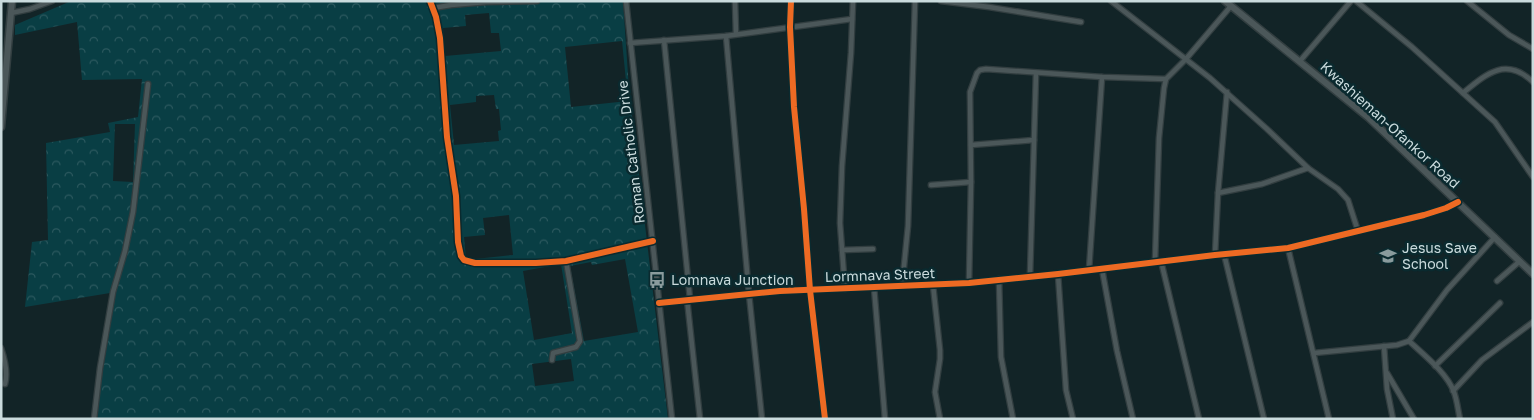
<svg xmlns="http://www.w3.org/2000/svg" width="1534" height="420" viewBox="0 0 1534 420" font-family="'Golos Text',sans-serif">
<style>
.forest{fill:url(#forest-crowns);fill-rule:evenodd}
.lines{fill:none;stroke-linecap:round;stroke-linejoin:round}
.minor-casing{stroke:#323e40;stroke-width:7}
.secondary-casing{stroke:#323e40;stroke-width:9}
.minor{stroke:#4b5759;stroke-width:4.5}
.secondary{stroke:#4b5759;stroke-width:6}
.cycleway-casing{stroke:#0a2a2f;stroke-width:9}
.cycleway{stroke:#ed6a23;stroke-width:6}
.labels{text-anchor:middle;stroke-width:5;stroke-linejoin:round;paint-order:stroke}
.street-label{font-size:14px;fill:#cadbdd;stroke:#0a2a2f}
.poi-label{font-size:14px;fill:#cadbdd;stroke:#0a2a2f;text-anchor:start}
</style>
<defs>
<pattern id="forest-crowns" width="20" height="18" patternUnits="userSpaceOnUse" patternTransform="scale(1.25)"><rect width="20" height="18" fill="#093e44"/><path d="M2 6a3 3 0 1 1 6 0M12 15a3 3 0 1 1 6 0" fill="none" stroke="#2c595f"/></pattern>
</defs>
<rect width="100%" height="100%" fill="#122427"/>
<path class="forest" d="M71,1H623L629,90L668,419H97L101,381L116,292L25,307L32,242L48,240L46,143L110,132L108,123L138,117L142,79L82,80L77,22L15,35V25ZM489,13L491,33H499L501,51L445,56L443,28L466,26L465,15ZM622,41L628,101L571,107L565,47ZM494,95L496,109H499L501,130L498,131L499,141L454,145L450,105L476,102V96ZM115,124H135L133,182L113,181ZM509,215L513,255L466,260L464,237L485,235L483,218ZM625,259L638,332L584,341L570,266L591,262L592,265ZM561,264L572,333L534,340L523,271ZM571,359L574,381L535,386L532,364Z"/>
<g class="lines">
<g class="minor-casing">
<g id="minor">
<polyline points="430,1 436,17 440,38 447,137 456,196 458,242 461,256 464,260 475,263 536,263 566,261 653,241"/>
<polyline points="626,1 672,419"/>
<polyline points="735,1 736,34"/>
<polyline points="791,1 790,27 794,107 804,209 810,290 825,419"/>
<polyline points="941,1 989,7 1081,22"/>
<polyline points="1111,1 1210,78 1267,129 1308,168 1338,189 1348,200 1358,231"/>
<polyline points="1356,1 1412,47 1495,122 1533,177"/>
<polyline points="1467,1 1509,35 1533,49"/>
<polyline points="433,8 451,5 486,2 537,1"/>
<polyline points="11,13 30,9 52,1"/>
<polyline points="726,36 749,294 762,419"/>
<polyline points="664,40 690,299"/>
<polyline points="630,43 726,36 852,19"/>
<polyline points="1300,61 1351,1"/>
<path d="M1463,93C1486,74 1506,56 1533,82"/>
<polyline points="971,145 1034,140"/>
<polyline points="931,185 971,182"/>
<polyline points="1218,193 1262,184 1308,168"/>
<polyline points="1288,248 1329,419"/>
<polyline points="842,250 873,249"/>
<polyline points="1224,254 1264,419"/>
<polyline points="1215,255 1218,193 1227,92"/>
<polyline points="1161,261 1199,419"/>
<polyline points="1155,262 1159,138 1164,88 1166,79 1186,59 1231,6"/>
<polyline points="1102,269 1117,351 1133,419"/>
<polyline points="1089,270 1102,77"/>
<polyline points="1058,274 1066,390 1073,419"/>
<polyline points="1030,276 1036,73"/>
<polyline points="999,279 1001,357 1013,419"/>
<polyline points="1497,281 1520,261"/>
<polyline points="969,283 971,182 970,92 977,73 980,70 986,69 1102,77 1166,79"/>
<polyline points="933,285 940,350 940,359 935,392 940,419"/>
<polyline points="902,286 908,226 915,1"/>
<polyline points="874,287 885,419"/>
<polyline points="845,289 840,223 842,166 851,53 853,1"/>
<polyline points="687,299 700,419"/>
<polyline points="659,303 780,291 969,283 1058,274 1215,255 1288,248 1424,215 1446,208 1458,202"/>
<path d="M1409,341C1423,354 1447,373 1454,392C1457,400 1458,410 1460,419"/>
<polyline points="1384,346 1387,389 1393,419"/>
<path d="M1,348C5,360 8,373 5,384"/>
<polyline points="1314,353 1397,345 1409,341 1447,290 1495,237"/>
<polyline points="552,360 553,353 576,347 580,341 566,261"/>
<polyline points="1435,366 1500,303"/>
<polyline points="1387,373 1414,419"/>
<polyline points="1453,391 1482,360 1533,322"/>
<polyline points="94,419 100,368 113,292 125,251 133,212 148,84"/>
</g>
</g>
<g class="secondary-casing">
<g id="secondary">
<polyline points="1225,1 1369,118 1533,274"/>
<polyline points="1,127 12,1"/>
</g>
</g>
<use href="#minor" class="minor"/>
<use href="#secondary" class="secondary"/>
<g class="cycleway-casing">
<g id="cycleway">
<polyline points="430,1 436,17 440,38 447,137 456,196 458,242 461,256 464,260 475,263 536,263 566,261 653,241"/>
<polyline points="791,1 790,27 794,107 804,209 810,290 825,419"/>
<polyline points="659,303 780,291 969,283 1058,274 1215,255 1288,248 1424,215 1446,208 1458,202"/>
</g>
</g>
<use href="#cycleway" class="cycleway"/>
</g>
<defs>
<g id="school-bare" transform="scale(1.35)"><path d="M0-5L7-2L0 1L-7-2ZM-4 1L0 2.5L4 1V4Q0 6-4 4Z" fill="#8a9b9d" stroke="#0a2a2f" stroke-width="2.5" paint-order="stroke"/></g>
<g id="bus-bare" transform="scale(1.35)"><path d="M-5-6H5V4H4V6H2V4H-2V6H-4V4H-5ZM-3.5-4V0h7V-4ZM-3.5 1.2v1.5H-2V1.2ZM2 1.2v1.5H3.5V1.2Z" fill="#8a9b9d" stroke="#0a2a2f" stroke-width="2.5" paint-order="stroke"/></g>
</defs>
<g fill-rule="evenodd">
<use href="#school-bare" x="1388" y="256"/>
<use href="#bus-bare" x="657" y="280"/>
</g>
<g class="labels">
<g class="street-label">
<text transform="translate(1390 125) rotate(42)" y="5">Kwashieman-Ofankor Road</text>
<text transform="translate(631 152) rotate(-97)" y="5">Roman Catholic Drive</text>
<text transform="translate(880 275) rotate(-2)" y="5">Lormnava Street</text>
</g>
<g class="poi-label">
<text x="1402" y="253">Jesus Save<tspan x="1402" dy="16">School</tspan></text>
<text x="671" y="285">Lomnava Junction</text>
</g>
</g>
<rect width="1534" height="420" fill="none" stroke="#cadbdd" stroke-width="5"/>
</svg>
